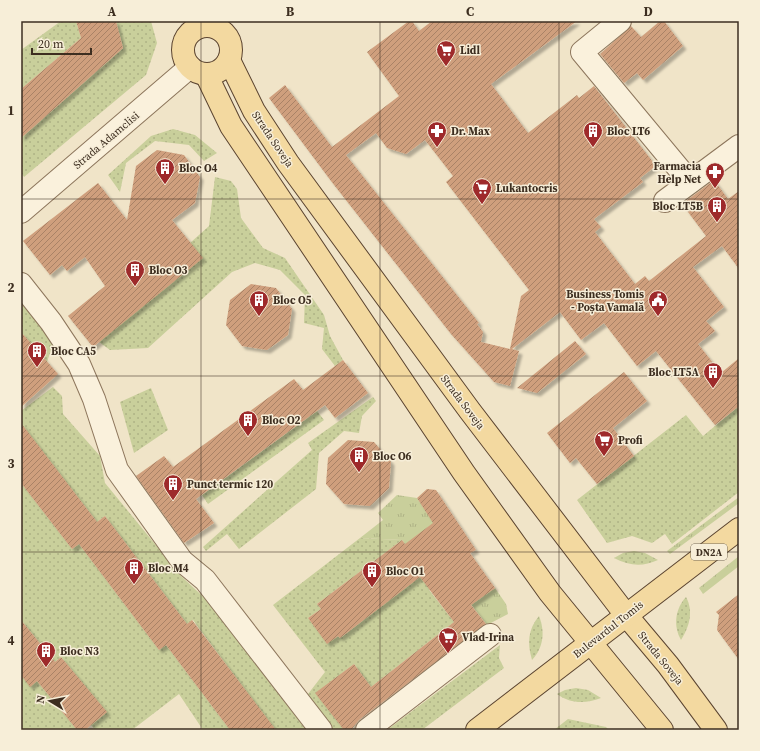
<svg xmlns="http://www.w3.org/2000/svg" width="760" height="751" viewBox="0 0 760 751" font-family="'Source Serif 4',serif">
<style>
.grass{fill:url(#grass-tufts)}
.garden{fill:url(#garden-dots)}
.building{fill:url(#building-hatch);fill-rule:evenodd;filter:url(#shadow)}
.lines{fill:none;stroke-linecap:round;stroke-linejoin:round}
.minor-casing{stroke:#8d765c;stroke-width:24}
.major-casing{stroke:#5b4430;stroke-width:24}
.minor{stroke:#faf1dc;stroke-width:22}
.major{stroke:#f3d9a0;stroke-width:22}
.grid{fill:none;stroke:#3d2e20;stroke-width:1;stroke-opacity:0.55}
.labels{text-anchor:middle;stroke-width:3;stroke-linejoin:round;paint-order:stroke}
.shield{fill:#f7eed8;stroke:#756857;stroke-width:1}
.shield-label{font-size:10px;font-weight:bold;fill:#3d2e20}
.poi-label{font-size:11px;font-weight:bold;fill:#3d2e20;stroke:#f7eed8;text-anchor:start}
.street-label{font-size:11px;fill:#3d2e20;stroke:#f7eed8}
.neatline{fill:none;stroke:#3d2e20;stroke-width:1.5}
.grid-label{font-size:13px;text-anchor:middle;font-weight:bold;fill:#3d2e20}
</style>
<defs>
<pattern id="grass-tufts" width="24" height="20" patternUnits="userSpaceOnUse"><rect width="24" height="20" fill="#c9cf9b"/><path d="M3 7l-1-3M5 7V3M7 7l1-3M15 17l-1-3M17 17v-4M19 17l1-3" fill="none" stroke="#aeb285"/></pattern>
<pattern id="garden-dots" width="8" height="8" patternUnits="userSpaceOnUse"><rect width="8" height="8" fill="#c9cf9b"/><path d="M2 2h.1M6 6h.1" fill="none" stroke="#aeb285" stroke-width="1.8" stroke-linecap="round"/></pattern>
<pattern id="building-hatch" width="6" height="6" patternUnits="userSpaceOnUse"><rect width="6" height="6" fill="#cf9f7d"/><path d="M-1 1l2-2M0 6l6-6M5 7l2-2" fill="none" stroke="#a98266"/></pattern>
<filter id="shadow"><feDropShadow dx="3.5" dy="3.5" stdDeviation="1" flood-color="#0004"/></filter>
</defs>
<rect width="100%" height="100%" fill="#f0e4c8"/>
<g class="grass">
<polygon points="397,495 417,498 459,561 481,597 495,588 506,604 508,614 487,625 448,575 405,544 402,540 360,538 383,520 378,513"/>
<polygon points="739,497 739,503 670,554 667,551"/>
<polygon points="739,556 739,566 703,594 699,588"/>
</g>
<g class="garden">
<polygon points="61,21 76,21 81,38 21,89 21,50"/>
<polygon points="116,21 151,21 157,43 146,75 24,177 21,172 21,138 123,48"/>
<polygon points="173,129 195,135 217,153 204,161 189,145 155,141 126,163 120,192 108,175 151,136"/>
<polygon points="215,177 231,181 237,189 241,218 263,248 285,258 324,315 330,336 343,360 335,366 322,349 324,328 304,323 305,295 280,270 255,263 232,272 148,348 110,350 99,342 190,243 209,226"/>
<polygon points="21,302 54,341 47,362 21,332"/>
<polygon points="53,387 62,396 63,414 100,456 105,483 182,577 210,603 307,730 275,730 193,620 187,624 105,516 97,522 21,424 21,411"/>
<polygon points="151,388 168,430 134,453 120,402"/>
<polygon points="373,397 376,401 362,416 359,433 344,431 319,453 316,489 239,549 227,534 206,551 203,547 312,450 308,443"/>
<polygon points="739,406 739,492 672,544 665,534 652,543 632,536 607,543 577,500 686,415 703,436"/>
<polygon points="317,411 324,420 208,504 202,495"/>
<polygon points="21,483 72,549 79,544 159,650 166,645 230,730 203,730 179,694 132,730 95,730 91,725 106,712 61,657 55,662 21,620"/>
<polygon points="360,538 402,540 317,604 321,609 308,618 327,643 338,636 340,638 426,572 448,575 429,590 454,622 371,687 354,664 316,693 344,730 330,730 307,699 308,694 325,672 273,605"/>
<path d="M634,551L645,553L658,560C642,567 630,566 614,558L623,553Z"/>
<path d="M686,597C694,612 689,627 681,640C673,626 675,609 686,597Z"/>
<path d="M539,616C545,631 544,647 532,660C527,643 528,629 539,616Z"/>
<polygon points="500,645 499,658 504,668 422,730 387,730"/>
<polygon points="21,675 30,686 37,681 77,730 21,730"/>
<path d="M576,688L588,690L601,698C585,704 571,704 557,694L565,690Z"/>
<polygon points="568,719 606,727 609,730 546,730 554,730"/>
</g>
<g class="building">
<polygon points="76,21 116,21 123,48 21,138 21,89 81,38"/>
<path d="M409,21H412L419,31L432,21H577L491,84L528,133L577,95L579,98L594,86L656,166L640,178L643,182L594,219L601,227L595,232L635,284L645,276L649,281L706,236L682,204L714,180L728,199L739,191V269L722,246L693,267L724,307L706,321L715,331L698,344L721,373L739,358V406L715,425L656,351L637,366L604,323L581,340L560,312L512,349L519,351L510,386L494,382L451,334L331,181L269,98L285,85L332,147L399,96L367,52ZM376,133L387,148L406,154L425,140L453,176L446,182L529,290L521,296L510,349L481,342L483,332L477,324L479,323L346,155Z"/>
<polygon points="660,21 664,21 683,46 643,80 637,73 624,83 600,54 631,26 641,37"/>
<polygon points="157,150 184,155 200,177 195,203 172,220 203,258 93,347 68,316 105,286 85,257 67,271 62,265 50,275 23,241 98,183 127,220 136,166"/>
<polygon points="251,284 276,288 292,309 288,335 267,350 242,346 226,325 230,300"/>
<polygon points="21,332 58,374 21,407"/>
<polygon points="575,341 586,354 537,393 517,388"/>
<polygon points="343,360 368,393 335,418 325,405 196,499 214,523 184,543 136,476 164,456 173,467 294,379 303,390"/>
<polygon points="624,372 647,401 613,428 634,456 597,484 576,458 570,463 547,433"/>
<polygon points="21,423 97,522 105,516 187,624 192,620 276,730 230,730 166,645 159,650 79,544 72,549 21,483"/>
<polygon points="348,440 374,442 391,462 389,488 370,506 344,504 326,484 328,458"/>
<polygon points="427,489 436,490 476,550 470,553 495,588 471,605 486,624 359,720 351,730 344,730 315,693 354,664 371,687 454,622 420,577 340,638 338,636 327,644 308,618 321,609 317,604 402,540 405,544 433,523 417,498"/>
<polygon points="739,594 739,660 717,630 719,615 716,612"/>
<polygon points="21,620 55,662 61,657 107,712 85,730 77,730 37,681 30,687 21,675"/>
</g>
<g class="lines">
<g class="minor-casing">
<g id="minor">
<polyline points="620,21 582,52 690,182"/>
<polyline points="665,201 739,146"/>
<polyline points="21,212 190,67"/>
<polyline points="21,284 51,322 79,364 94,399 117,470 182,561 205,580 321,730"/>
<polyline points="367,730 490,635"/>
</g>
</g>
<g class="major-casing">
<g id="major">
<circle cx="207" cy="50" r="24"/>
<polyline points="229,60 254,111 288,163 470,411 626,615 668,665 716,730"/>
<polyline points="206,74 231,126 464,473 550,593 662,730"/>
<polyline points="477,730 739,529"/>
</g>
</g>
<use href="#minor" class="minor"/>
<use href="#major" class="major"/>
</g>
<path class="grid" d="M201,21V730M380,21V730M559,21V730M21,199H739M21,376H739M21,552H739"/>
<defs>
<g id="supermarket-pin" transform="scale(1)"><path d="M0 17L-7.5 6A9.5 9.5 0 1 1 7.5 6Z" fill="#9e2a2b" stroke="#f7eed8"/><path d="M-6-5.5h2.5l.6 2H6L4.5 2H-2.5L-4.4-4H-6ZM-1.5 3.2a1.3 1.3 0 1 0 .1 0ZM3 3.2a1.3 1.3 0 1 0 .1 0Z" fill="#fff"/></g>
<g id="pharmacy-pin" transform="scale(1)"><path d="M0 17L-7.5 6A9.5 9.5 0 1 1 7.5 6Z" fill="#9e2a2b" stroke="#f7eed8"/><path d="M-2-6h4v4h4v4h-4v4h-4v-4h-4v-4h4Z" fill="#fff"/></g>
<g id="building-pin" transform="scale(1)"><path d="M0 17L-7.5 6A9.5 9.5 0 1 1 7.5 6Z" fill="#9e2a2b" stroke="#f7eed8"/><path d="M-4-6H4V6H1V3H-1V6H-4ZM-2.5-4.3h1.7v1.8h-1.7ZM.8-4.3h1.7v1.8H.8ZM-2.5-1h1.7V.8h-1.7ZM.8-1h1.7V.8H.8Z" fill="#fff"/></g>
<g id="civic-pin" transform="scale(1)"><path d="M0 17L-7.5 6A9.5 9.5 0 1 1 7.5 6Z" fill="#9e2a2b" stroke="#f7eed8"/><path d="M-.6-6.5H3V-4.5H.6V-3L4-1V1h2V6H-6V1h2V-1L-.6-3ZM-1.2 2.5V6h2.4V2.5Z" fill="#fff"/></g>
</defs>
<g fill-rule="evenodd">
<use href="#supermarket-pin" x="446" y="50"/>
<use href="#pharmacy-pin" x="437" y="131"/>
<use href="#building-pin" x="593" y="131"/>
<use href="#building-pin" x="165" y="168"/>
<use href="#pharmacy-pin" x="715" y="172"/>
<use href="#supermarket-pin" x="482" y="188"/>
<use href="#building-pin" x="717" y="206"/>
<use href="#building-pin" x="135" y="270"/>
<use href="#building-pin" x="259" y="300"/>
<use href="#civic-pin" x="658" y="300"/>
<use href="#building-pin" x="37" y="351"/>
<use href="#building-pin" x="713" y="372"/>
<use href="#building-pin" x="248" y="420"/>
<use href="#supermarket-pin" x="604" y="440"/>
<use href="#building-pin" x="359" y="456"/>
<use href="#building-pin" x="173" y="484"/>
<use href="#building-pin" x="134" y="568"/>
<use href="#building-pin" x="372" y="571"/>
<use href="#supermarket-pin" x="448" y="637"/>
<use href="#building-pin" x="46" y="651"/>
</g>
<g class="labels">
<rect class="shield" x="691" y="544" width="36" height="16" rx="3"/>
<g class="shield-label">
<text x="709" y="556">DN2A</text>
</g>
<g class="poi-label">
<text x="460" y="54">Lidl</text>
<text x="451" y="135">Dr. Max</text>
<text x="607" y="135">Bloc LT6</text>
<text x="701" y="170" text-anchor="end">Farmacia<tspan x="701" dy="13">Help Net</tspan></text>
<text x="179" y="172">Bloc O4</text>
<text x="496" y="192">Lukantocris</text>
<text x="703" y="210" text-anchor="end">Bloc LT5B</text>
<text x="149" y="274">Bloc O3</text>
<text x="644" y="298" text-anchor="end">Business Tomis<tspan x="644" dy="13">- Poșta Vamală</tspan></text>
<text x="273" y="304">Bloc O5</text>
<text x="51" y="355">Bloc CA5</text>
<text x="699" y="376" text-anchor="end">Bloc LT5A</text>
<text x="262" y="424">Bloc O2</text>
<text x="618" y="444">Profi</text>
<text x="373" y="460">Bloc O6</text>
<text x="187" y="488">Punct termic 120</text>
<text x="148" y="572">Bloc M4</text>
<text x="386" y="575">Bloc O1</text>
<text x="462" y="641">Vlad-Irina</text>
<text x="60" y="655">Bloc N3</text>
</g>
<g class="street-label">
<text transform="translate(273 139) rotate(56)" y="4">Strada Soveja</text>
<text transform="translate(106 140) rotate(-40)" y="4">Strada Adamclisi</text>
<text transform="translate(463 402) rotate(53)" y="4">Strada Soveja</text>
<text transform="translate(608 629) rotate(-38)" y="4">Bulevardul Tomis</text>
<text transform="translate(661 658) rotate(51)" y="4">Strada Soveja</text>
</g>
</g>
<rect width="760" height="751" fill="none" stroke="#f7eed8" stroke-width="44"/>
<g transform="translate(50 701) rotate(280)" stroke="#f7eed8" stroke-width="3" paint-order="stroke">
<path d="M0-3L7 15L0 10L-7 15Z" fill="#3d2e20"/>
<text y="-6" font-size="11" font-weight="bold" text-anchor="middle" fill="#3d2e20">N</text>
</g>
<path d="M32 48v6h59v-6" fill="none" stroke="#3d2e20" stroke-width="2"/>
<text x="38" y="48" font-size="12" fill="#3d2e20" stroke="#f7eed8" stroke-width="3" paint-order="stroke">20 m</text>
<rect x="22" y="22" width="716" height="707" class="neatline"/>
<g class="grid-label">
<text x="112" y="16">A</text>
<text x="290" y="16">B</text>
<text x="470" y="16">C</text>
<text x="648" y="16">D</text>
<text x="11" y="115">1</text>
<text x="11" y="292">2</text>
<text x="11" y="468">3</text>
<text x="11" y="645">4</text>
</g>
</svg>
